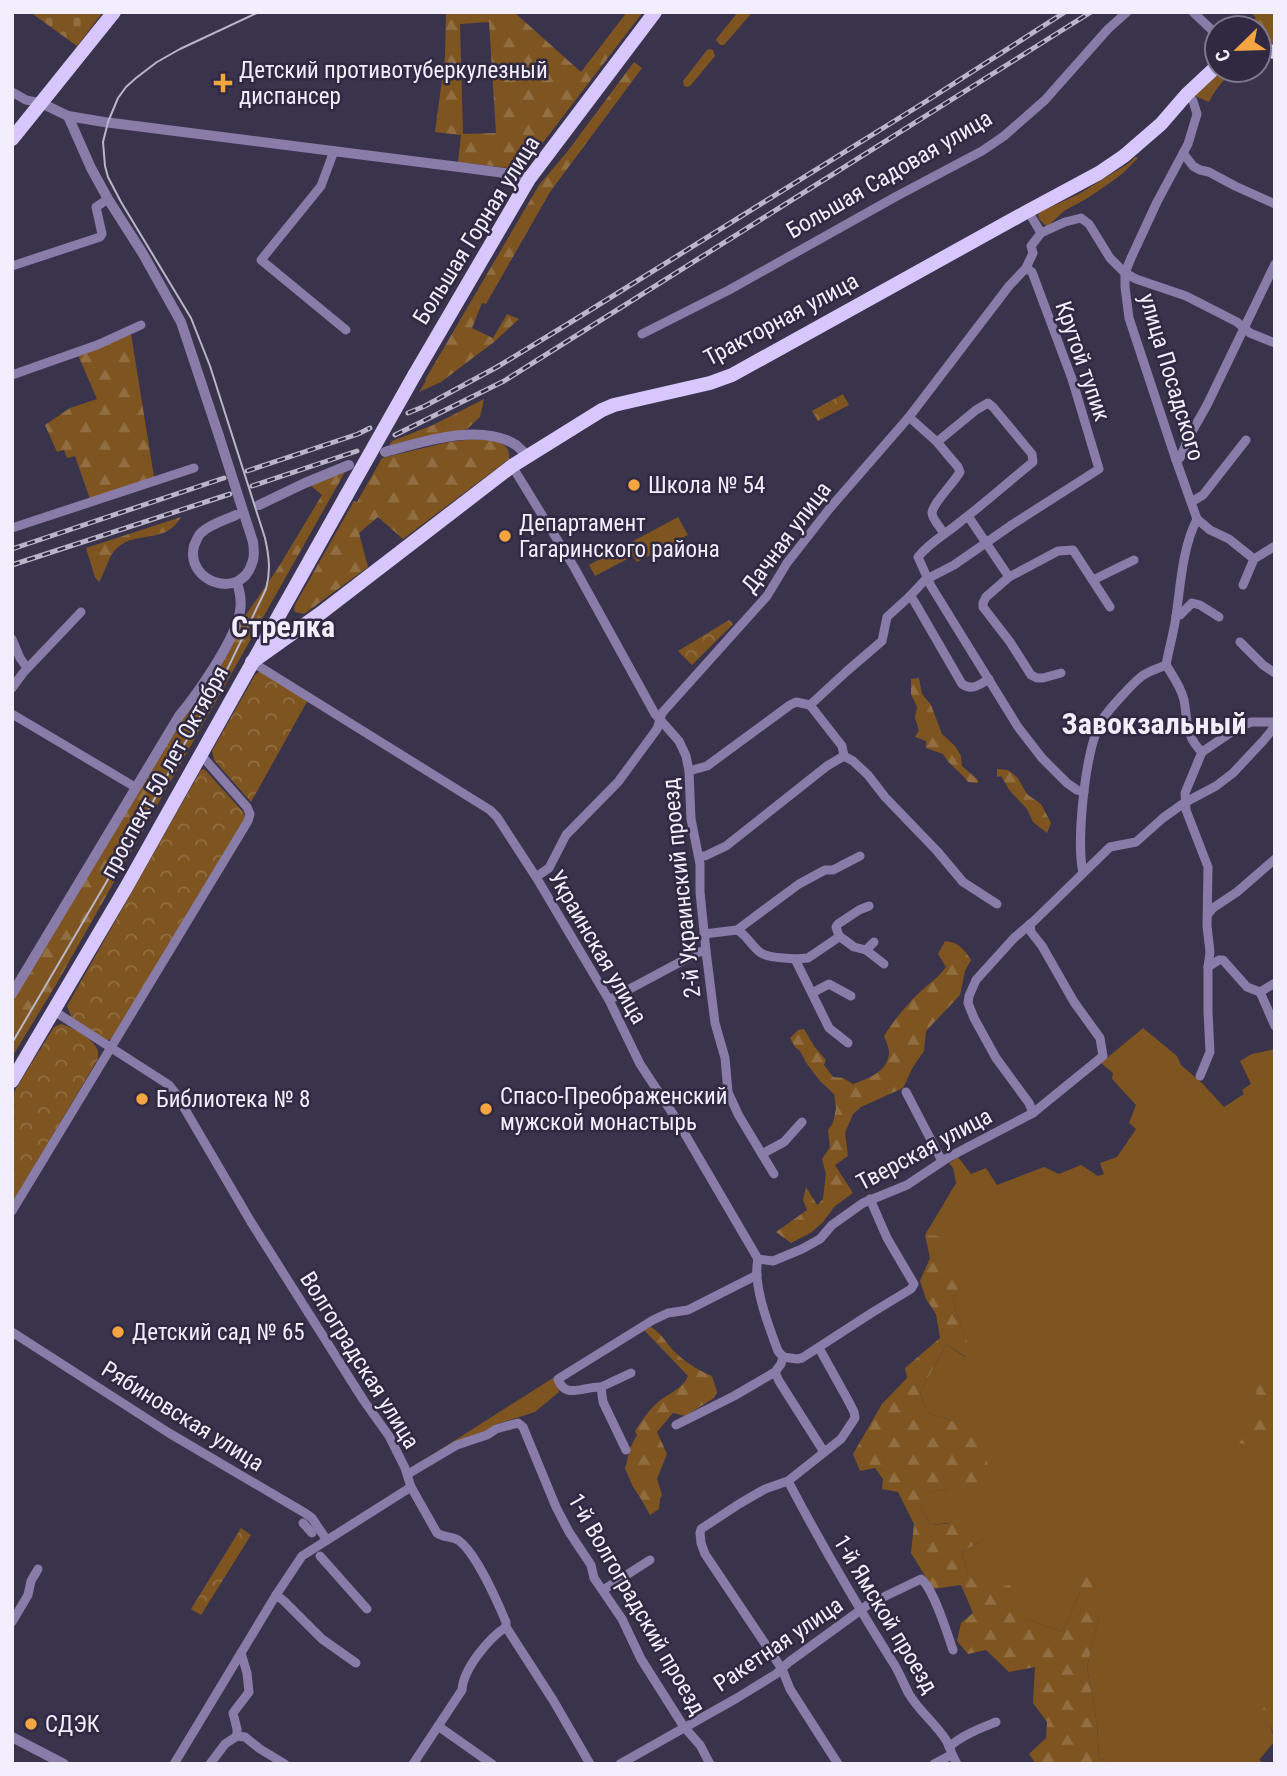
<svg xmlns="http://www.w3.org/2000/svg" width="1287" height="1776" viewBox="0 0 1287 1776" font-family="'Roboto Condensed',sans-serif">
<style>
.grass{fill:#7e5520}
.forest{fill:url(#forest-firs);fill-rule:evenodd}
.cemetery{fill:url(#cemetery-stones)}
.park{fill:url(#park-crowns)}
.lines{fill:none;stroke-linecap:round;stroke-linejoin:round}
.minor{stroke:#897ca8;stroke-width:9}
.tertiary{stroke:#897ca8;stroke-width:10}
.primary{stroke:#d7c7fd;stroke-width:14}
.tram{stroke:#bab5c8;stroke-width:2}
.rail-casing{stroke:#bab5c8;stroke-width:5}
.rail{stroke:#302941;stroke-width:2.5;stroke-dasharray:8;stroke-linecap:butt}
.tertiary-bridge{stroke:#897ca8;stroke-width:10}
.primary-bridge{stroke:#d7c7fd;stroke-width:14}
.poi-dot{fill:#f2a541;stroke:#302941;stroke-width:2.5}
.labels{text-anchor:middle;stroke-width:5;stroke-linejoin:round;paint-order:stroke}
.poi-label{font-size:23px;fill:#f2eefe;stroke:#302941;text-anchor:start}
.street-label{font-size:23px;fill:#f2eefe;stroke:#302941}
.district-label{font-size:30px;font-weight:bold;fill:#f2eefe;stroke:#302941}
</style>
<defs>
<pattern id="forest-firs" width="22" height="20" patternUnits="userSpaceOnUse" patternTransform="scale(1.75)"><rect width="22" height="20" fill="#7e5520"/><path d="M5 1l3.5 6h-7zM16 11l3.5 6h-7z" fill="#916e41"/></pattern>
<pattern id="cemetery-stones" width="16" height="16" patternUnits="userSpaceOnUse" patternTransform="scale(1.75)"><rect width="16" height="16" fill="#7e5520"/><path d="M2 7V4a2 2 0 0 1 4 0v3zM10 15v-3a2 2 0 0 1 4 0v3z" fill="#916e41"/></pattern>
<pattern id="park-crowns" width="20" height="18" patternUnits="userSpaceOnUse" patternTransform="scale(1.75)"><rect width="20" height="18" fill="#7e5520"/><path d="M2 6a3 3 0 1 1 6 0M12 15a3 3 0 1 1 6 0" fill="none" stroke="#916e41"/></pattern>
</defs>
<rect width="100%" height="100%" fill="#3a334c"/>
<g class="grass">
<polygon points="738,12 749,12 750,15 724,45 720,45 716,40 717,38"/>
<polygon points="710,49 713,50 715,56 691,85 688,87 684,86 683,81 707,50"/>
<polygon points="1135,157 1138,158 1122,174 1107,185 1086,199 1064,211 1047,227 1039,219 1038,214 1042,211 1079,194 1129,163"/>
<polygon points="678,517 688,535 637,562 633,556 595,576 589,565"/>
<path d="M1143,1028L1177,1056L1181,1065L1202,1083L1224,1107L1244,1094L1242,1090L1251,1084L1240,1061L1252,1054L1275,1049V1688L1258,1720L1270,1725L1275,1741L1259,1760L1265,1764H1115L1099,1758L1097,1724L1087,1667L1099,1616L1081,1590L1062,1632L1022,1617L982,1591L967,1573L962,1552L983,1540L948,1523L931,1525L921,1509L926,1492L949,1489H978L959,1423L928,1413L920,1394C927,1376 939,1361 946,1344L965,1357V1333L957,1315L953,1298L961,1284L937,1267L938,1237L925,1235L956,1183L953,1168L949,1163L958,1157L971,1174L986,1168L997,1185L1044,1167L1059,1174L1081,1165L1098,1176L1104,1174L1100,1163L1117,1157L1136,1129L1129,1123L1136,1105L1112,1079L1113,1073L1101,1063Z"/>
<polygon points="553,1378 557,1382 559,1392 535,1412 494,1425 485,1432 416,1465"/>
</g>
<g class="forest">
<path d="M446,12H514L581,72L627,12H643L525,166L522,169H517L458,162L461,135L435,132L445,57ZM489,22L496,133L463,134L460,24Z"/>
<polygon points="1250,12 1275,12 1275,44 1259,41 1259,28 1243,28 1256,18"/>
<polygon points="634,62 642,68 550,192 486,304 482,303 472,328 493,338 507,314 519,319 494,342 441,382 419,392 426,381 425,380 539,185 567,152"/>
<path d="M1223,70H1235C1223,79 1215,90 1209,102L1195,96Z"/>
<polygon points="131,334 155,483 92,505 75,456 67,458 64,450 57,452 45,425 70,408 97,399 78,355"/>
<polygon points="484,399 480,417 467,429 388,447 392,441 433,425"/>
<path d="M473,439C487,440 512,439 509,459L403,539L378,517L359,533L368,567L304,614L295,612L294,609L295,605L354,501L357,502L382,458L449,442Z"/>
<polygon points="345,472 57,983 12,1057 12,1002 74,897 241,622 278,568 322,495 310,485"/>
<path d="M181,517C165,545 136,530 117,548C108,556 106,571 99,582L95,577L86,548Z"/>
<path d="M919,678L922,694L931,705L942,734L955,746L961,756L962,766L978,780V783L968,782C961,772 949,765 943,754L926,748V741L915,737L919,730L915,718L917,707L911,694V679Z"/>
<polygon points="997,769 1008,770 1017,777 1027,794 1041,804 1051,823 1047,833 1033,822 1027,809 1010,791 1001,776 997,777"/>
<path d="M945,941C958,942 964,949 971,960L965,971L960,995L926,1031L924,1051L913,1067L903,1088L861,1107L853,1114L845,1133L848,1156L835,1165L853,1193L835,1206L823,1222L812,1232L791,1243L776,1232L807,1210L803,1200L806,1187L817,1205L823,1199L826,1174L822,1159L830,1147L828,1130L833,1123L836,1108L834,1094L820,1081L807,1064L800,1051L795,1047L790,1038L798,1030L804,1029L814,1046L826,1060L824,1065L833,1077L843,1078L853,1084C868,1079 889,1071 889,1052C889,1047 886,1041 884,1036C895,1019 906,1005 921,991C930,983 939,977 946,967L938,954Z"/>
<path d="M925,1235L938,1236L947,1252L938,1267L959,1271L961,1284L953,1298L957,1315L965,1333L969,1352L966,1357L946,1344C938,1362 927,1377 920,1394L928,1413L959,1423L981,1433L988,1465L978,1489H949L927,1492L921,1509L931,1525L968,1522L983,1540L962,1552L967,1573L982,1590L983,1589L1010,1585L1022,1617L1062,1632L1081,1590L1074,1575L1090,1573L1099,1616L1087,1667L1097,1724L1099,1758L1115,1764H1036L1029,1754L1046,1738L1047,1722L1033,1703L1035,1667L1009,1672L986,1650L968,1654L957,1641L961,1623L973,1613L961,1585L933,1589L911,1553L914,1524L898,1492L882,1489L883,1479L875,1468L860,1471L853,1454L882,1404L907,1378L905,1368L940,1338L936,1314L926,1299L920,1281L930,1258Z"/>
<path d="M651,1327C663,1334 668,1347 678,1355C688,1364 700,1371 712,1376L717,1392L714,1398L685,1416L673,1413L657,1432L667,1454L657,1479L662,1495L660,1499L659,1509L650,1515C645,1506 641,1498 635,1490C631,1484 629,1476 625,1469L630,1448L637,1435L635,1431C642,1421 648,1411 657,1403C667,1394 683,1389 688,1376L644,1330Z"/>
<polygon points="1264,1370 1275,1373 1275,1428 1265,1434 1260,1447 1239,1443 1258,1418 1256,1386"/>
<polygon points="1275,1688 1275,1738 1270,1725 1257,1720"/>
</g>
<polygon class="cemetery" points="30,12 103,12 77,46"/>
<g class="park">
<polygon points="843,394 849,405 818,421 812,411"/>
<polygon points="729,620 733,624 692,665 678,651"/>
<polygon points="259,672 263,672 308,700 251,802 214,760 212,751 255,675"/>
<polygon points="204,769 206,771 244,813 245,818 111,1039 107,1040 72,1018 67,1006 201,770"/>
<path d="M61,1024C70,1026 91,1038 96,1047C99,1051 98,1054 98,1059L12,1203V1095L54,1027Z"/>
<polygon points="241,1528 251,1535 201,1615 191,1609"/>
</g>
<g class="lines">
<g class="minor">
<polyline points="1193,12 1217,35"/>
<polyline points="12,92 26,100 41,103"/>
<polyline points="1187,94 1193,101 1197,114 1188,144 1157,202 1131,258 1125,273 1125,287 1129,318 1176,460 1197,519"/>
<polyline points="334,151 321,186 261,260 346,330"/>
<polyline points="1183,153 1193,166 1200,170 1209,172 1235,186 1275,204"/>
<polyline points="1041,233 1065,222 1081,218 1089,224 1110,258 1125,273 1136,279 1186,296 1237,322 1250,333 1275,343"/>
<polyline points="12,266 100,237 102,234 96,207 108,199"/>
<polyline points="642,334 729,290 897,196 982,151 1004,136 1045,100 1108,29 1127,12"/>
<polyline points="12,375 97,345 141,325"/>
<path d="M909,417L937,442L958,467L960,472L958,475C953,483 932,505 932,513C932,519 940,527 944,533"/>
<path d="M937,442L976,410L988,403L993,407L1032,454L1033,462C1008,482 985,503 960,522C946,534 930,542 918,557L931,586L1018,727L1042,758L1067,783L1077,790L1084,792"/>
<polyline points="1176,460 1180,458 1189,437 1207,405 1275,264"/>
<polyline points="512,466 574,567 655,714 679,741 686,756 689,771 691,819 700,864 700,892 706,951 715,1023 725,1058 728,1092 739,1116 774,1174"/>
<polyline points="1191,502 1203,495 1246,440"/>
<polyline points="968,516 1009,577"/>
<polyline points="1197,519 1210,530 1229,539 1254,559"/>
<polyline points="12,528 194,468"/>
<polyline points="1093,580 1134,560"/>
<polyline points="1243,585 1254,559 1275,546"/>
<path d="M910,596L914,601L962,684C972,691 979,685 989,679"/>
<polyline points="1176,616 1180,615 1192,603 1200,605 1219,617"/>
<polyline points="12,639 20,658 27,668"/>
<polyline points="1240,642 1263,665 1275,673"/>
<path d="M252,662L490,810L497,817L536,877L609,1000L640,1064L675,1117L758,1259C752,1284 769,1327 778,1351L783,1357"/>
<path d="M1166,665C1173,676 1181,687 1184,700C1188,721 1185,736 1202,752"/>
<polyline points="1061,673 1043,678 1037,678 1031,675 1010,642 983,607 983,603 986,597 1009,577 1058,551 1073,550 1110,607"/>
<polyline points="12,688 23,673 81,612"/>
<polyline points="810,705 847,671 882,641 887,617 910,596 925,580 954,565 1013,524 1099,469 1072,379 1032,272 1026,268"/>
<polyline points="810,705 842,746 844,756 853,761 868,775 885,797 937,851 963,882 997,904"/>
<polyline points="12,714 135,787"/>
<polyline points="689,771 707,766 790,705 796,702 810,705"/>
<polyline points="699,856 705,856 726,846 827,766 844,756"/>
<path d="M1083,873C1076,841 1085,748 1102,720C1109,709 1132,684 1142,676C1149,671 1159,668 1166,665C1169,648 1174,632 1176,616C1181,583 1182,549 1197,519"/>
<polyline points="536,877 549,868 566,835 618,782 657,729 662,713 767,596 787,563 830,508 909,417 1009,286 1026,268 1033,253 1031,246 1041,233 1028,211"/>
<polyline points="1209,913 1213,908 1237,892 1275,859"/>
<path d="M737,930C747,935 752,947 761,953C771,959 784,957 795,959L829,1028L848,1043"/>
<polyline points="704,934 737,930 799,884 825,870 833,870 860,856"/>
<polyline points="839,936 854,947 866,950 884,964"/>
<polyline points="866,950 874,942"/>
<polyline points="795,959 808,958 836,939 839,936 836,927 838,924 859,910 869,906"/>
<polyline points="1208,967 1219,960 1223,960 1247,987 1260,992 1275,1026"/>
<polyline points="1260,992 1275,983"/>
<polyline points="812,993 829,984 851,996"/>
<polyline points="609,1000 699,952 706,951"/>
<path d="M54,1011L169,1085L176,1094L251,1222L364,1401L389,1436L405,1468L411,1487L437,1533C444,1538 451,1536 458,1540C475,1551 498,1603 506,1622V1627L553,1700L590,1764"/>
<polyline points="1200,1076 1210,1052 1208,1011 1208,967 1210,952 1207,926 1208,867 1186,810 1185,793 1202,752 1239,727 1251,722 1275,722"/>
<polyline points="906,1092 942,1161"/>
<polyline points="1033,1113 1029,1103 996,1058 974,1018 968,1003 969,996 976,980 1014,938 1035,920 1110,847 1136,842 1163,818 1184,803 1216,786 1233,773 1263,741 1272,730 1275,722"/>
<polyline points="762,1154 784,1142 802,1122"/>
<polyline points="12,1211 248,821 250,814 247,807 201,755"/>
<polyline points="758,1259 773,1261 802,1249 820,1239 832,1225 863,1203 907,1185 949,1157 1033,1113 1103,1056 1100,1038 1074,1002 1042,946 1031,932 1030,924"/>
<polyline points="12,1332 169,1433 305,1513 312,1518 326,1539"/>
<polyline points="819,1348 849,1402 854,1412 855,1418 841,1439 788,1481 765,1489 739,1504 701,1529 700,1533 701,1543 705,1554 782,1669 790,1689 838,1764"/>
<polyline points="783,1357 797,1359 802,1358 873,1312 911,1289 914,1284 887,1238 870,1199"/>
<polyline points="775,1372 779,1381 824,1452"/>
<polyline points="601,1387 631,1373"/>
<polyline points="676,1425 734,1396 775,1372 781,1364 783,1357"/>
<path d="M626,1450L603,1402L601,1387C584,1386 565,1400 558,1379L653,1320L668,1313L688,1310L757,1275"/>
<polyline points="408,1474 457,1445 487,1435 496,1429 518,1423 523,1427 556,1507 569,1532 591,1565 594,1578 622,1619 641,1659 684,1727 700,1745 710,1764"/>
<path d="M788,1481C820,1542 855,1602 892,1661C899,1671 903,1683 909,1694C919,1711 935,1723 946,1740C950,1747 952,1756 957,1764"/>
<polyline points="303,1523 312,1533"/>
<polyline points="320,1556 367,1609"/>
<polyline points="603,1590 650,1560"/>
<polyline points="276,1595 284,1601 322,1639 356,1663"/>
<polyline points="12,1622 28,1595 31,1581 38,1569"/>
<polyline points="438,1726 492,1764"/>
<polyline points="237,1736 237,1729 233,1713 249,1692 247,1673 241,1653"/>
<polyline points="237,1736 245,1737 260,1749 285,1764"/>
<path d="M949,1747C962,1735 981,1728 996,1722"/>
<polyline points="174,1764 276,1595 302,1556 411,1487"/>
<polyline points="210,1764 225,1744 237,1736"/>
<path d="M413,1764L462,1690C463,1669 489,1638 506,1627"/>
<path d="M620,1764L737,1698L776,1674L789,1662L869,1604L921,1579C934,1589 947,1633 953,1650"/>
<polyline points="934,1764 951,1755"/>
</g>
<g class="tertiary">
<polyline points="41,103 68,116 104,122 467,168 519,175 529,179"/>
<polyline points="68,116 91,168 108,199 143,254 181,322 219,436"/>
<path d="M385,452C422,442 481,422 516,445C520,448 524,453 528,456"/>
<polyline points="259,505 305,483 349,465"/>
<path d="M236,515C225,520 211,524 202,532C198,535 196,541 194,546C185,582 241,601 252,563C255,557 254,549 253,542"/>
<path d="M12,994L179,716C198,693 236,639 240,611C242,601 240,592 237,583"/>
<polyline points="12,1737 64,1764"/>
</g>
<g class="primary">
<polyline points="1259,49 1275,52"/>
<polyline points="12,139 114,12"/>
<polyline points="415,374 529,179 655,12"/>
<polyline points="252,662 321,613 512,466 602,410 614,405 710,383 732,375 1028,211 1099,173 1124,156 1161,124 1187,94 1217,66"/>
<polyline points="12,1081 127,886 346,496"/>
</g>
<path class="tram" d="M12,1043L144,818L185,743L225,674L266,589C271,571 269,556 265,538L210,366L191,318L121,202L108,177L105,166L103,142L108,122L118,98L126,87L136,78L157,62L180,49L259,12"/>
<g class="rail-casing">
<g id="rail">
<polyline points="408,413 425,406 497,367 571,322 925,102 1065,12"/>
<polyline points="395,435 504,381 1091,12"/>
<polyline points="247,471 358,434 370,428"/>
<polyline points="252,486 357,451"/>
<polyline points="12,549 224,478"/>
<polyline points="12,565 230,494"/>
</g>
</g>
<use href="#rail" class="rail"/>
<polyline class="tertiary-bridge" points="219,436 253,542"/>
<polyline class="primary-bridge" points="346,496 415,374"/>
</g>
<g class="poi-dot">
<path d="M219.5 72.5h7v7h7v7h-7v7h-7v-7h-7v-7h7z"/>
<circle cx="634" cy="485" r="7"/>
<circle cx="505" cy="536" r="7"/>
<circle cx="142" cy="1099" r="7"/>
<circle cx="486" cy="1109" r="7"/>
<circle cx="118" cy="1332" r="7"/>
<circle cx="31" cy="1724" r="7"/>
</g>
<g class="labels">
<g class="poi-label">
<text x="239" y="78">Детский противотуберкулезный<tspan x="239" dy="26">диспансер</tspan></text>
<text x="648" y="493">Школа № 54</text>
<text x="519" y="531">Департамент<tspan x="519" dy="26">Гагаринского района</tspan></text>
<text x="500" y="1104">Спасо-Преображенский<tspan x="500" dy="26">мужской монастырь</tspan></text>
<text x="156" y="1107">Библиотека № 8</text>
<text x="132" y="1340">Детский сад № 65</text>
<text x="45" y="1732">СДЭК</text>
</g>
<g class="street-label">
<text transform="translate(889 174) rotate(-30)" y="8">Большая Садовая улица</text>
<text transform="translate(476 230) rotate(-58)" y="8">Большая Горная улица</text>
<text transform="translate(781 319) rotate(-28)" y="8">Тракторная улица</text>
<text transform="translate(1083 361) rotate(71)" y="8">Крутой тупик</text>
<text transform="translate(1172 377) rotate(73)" y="8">улица Посадского</text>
<text transform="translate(786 537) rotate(-53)" y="8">Дачная улица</text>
<text transform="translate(164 772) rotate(-61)" y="8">проспект 50 лет Октября</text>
<text transform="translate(681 888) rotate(-96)" y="8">2-й Украинский проезд</text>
<text transform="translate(598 947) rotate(60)" y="8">Украинская улица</text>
<text transform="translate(924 1149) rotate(-28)" y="8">Тверская улица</text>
<text transform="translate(360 1360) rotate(58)" y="8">Волгоградская улица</text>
<text transform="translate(183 1416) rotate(32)" y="8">Рябиновская улица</text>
<text transform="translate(637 1604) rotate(60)" y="8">1-й Волгоградский проезд</text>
<text transform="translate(886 1614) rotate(59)" y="8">1-й Ямской проезд</text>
<text transform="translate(778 1644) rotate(-34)" y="8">Ракетная улица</text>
</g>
<g class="district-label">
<text x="283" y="637">Стрелка</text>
<text x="1154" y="734">Завокзальный</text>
</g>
</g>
<rect width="1287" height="1776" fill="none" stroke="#f2eefe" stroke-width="28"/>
<g transform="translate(1238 49) rotate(247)"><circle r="33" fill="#302941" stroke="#7e788d" stroke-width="2"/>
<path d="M0-5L12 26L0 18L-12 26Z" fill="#f2a541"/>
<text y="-10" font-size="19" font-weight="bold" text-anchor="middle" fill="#f2eefe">С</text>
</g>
</svg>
